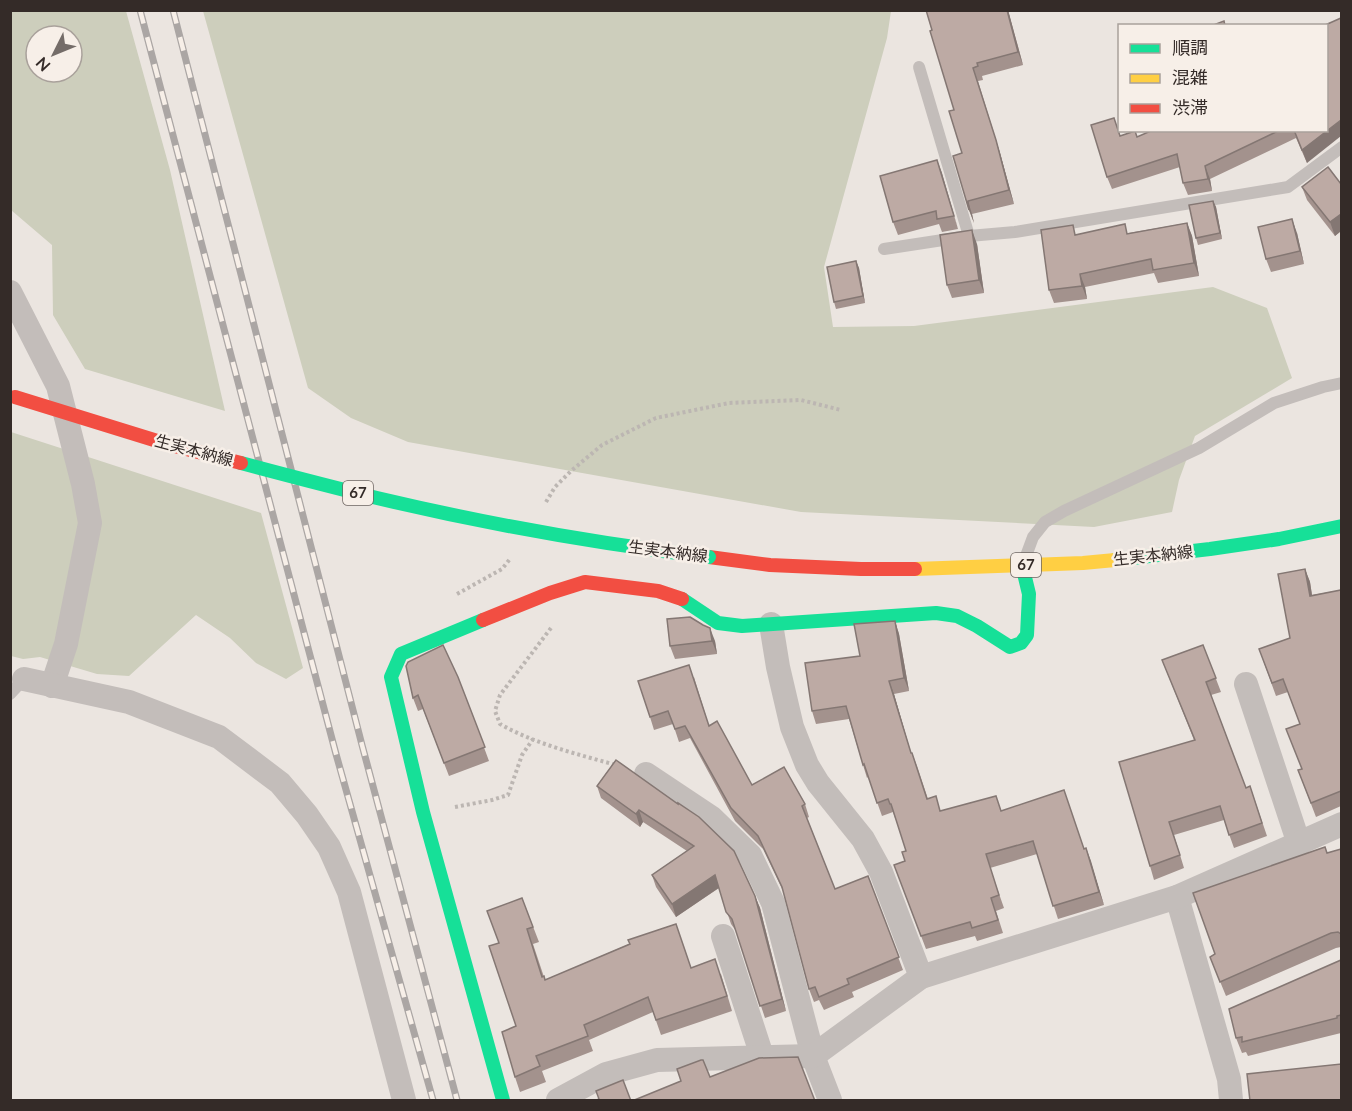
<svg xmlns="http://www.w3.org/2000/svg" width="1352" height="1111" viewBox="0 0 1352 1111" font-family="Lato,'Noto Sans JP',sans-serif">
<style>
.green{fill:#cdcebc;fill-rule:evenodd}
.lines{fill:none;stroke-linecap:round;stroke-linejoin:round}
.path{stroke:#bcb6b2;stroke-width:4;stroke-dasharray:3 3;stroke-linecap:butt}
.lane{stroke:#c3bdba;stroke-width:12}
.street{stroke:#c3bdba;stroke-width:24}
.fast{stroke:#16e098;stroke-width:14}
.slow{stroke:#ffcf43;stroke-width:14}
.jam{stroke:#f24e42;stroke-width:14}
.rail-casing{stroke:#aba6a4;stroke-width:7}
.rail{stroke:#f7efe8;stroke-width:4.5;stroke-dasharray:14;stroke-linecap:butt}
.fast-bridge{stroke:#16e098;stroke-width:14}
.jam-bridge{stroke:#f24e42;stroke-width:14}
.wall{fill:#a3928d}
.shaded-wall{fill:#847773}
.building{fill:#bdaaa4;stroke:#847773;stroke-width:1.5}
.labels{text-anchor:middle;stroke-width:5;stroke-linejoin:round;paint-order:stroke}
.shield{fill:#f7efe8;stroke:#6e6662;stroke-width:1.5}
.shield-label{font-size:15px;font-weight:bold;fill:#342b28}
.street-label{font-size:16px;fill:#342b28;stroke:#f7efe8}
</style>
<rect width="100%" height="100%" fill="#ebe5e0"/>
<g class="green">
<path d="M11,10L126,11L170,170L225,411L85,369L53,315L52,245L11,210ZM36,36H72V72H36Z"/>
<polygon points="203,11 891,11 887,38 824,267 833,327 914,326 1213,287 1267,308 1292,378 1195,436 1179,480 1172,512 1094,527 801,512 408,442 351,418 308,388"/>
<polygon points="11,432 261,513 303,668 286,679 256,663 230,638 196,615 129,676 97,674 40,657 23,659 11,656"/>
</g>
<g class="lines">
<g class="path">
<polyline points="546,502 555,487 571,471 602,445 656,418 729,403 801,400 841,410"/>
<polyline points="457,594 502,569 510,559"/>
<path d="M551,628L500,695L495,711L500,724C535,744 577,754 616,765"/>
<polyline points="455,807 492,800 508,795 522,755 533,739"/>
</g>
<g class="lane">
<polyline points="919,67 969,236"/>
<polyline points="884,249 969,236 1015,232 1288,187 1342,147"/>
<polyline points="1023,564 1033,537 1045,522 1064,511 1199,448 1274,403 1323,387 1342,383"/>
<polyline points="10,694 24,679"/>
</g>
<g class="street">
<polyline points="10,292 58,386 83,484 90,523 66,644 52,686"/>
<polyline points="771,624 778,667 792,727 807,765 818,783 863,839 881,872 921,977"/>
<polyline points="24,679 129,702 219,737 280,783 307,815 329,847 349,892 404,1100"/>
<polyline points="1246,684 1299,844"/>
<polyline points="646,774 712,818 750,855 773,903 813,1056 830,1100"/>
<polyline points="1177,897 1229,1079 1231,1100"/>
<polyline points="723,936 762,1056"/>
<polyline points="558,1100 606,1074 657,1060 813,1056 921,977 1177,897 1342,824"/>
</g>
<g class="fast">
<polyline points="1115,560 1210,549 1279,539 1342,526"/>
<polyline points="682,599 718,623 742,626 936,613 957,616 977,626 1010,647 1021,643 1027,635 1029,594 1022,565"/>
<polyline points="483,620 401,654 391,677 423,812 503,1100"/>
</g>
<polyline class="slow" points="915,569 1083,563 1115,560"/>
<g class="jam">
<polyline points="709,557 770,565 861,569 915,569"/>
<polyline points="483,620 550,593 585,582 658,591 682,599"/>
</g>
<g class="rail-casing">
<g id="rail">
<polyline points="140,10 336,754 433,1100"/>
<polyline points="173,10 362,745 457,1100"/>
</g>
</g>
<use href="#rail" class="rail"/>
<path class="fast-bridge" d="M241,463C286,475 332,487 377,498C487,524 598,544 709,557"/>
<polyline class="jam-bridge" points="15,397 167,444 241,463"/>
</g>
<g class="wall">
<polygon points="926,10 1008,10 1023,65 982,76 983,80 978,81 1000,153 1014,204 972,214 974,223 969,210 962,153 954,110"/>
<polygon points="1153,130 1326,130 1307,163 1296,138 1210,179 1212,191 1188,195 1183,183 1180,167 1112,189 1107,177 1137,137"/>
<polygon points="937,160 958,229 942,232 939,224 898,235 893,222"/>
<polygon points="1341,184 1341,231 1335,236 1307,200 1302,187"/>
<polygon points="1213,201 1216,207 1222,239 1198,245 1196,238"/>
<polygon points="1187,223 1192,236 1199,276 1158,283 1154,273 1085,287 1087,299 1054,303 1049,290 1077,235 1128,233"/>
<polygon points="1297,233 1304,264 1271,272 1266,259"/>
<polygon points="977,244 984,293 952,298 947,285"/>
<polygon points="856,261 859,268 865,303 836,309 834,302"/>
<polygon points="1305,569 1310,582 1312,595 1341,590 1341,806 1316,817 1298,770 1302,769 1300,724 1288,692 1276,696 1259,649 1290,638"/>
<polygon points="667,619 715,641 717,654 675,659 670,646"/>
<polygon points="895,621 899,634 909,691 894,694 911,753 912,753 917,766 928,799 941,811 1002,811 1084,848 1086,848 1104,905 1058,919 1037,854 990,868 1004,908 996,911 1003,933 977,941 975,936 926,949 894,865 905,861 906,851 896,817 895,818 893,812 882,816 868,777 867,778 863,765 849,719 816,724 812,711 860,656"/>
<polygon points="1203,645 1221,692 1211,695 1246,788 1250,786 1267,836 1234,848 1224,820 1174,835 1184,868 1154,880 1150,866 1194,740 1162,660"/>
<polygon points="458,677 489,761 449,776 423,709 418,711 413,698"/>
<polygon points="694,677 709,726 752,785 805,804 809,817 807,818 835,889 868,876 903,970 852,992 854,997 824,1010 819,1000 814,1002 809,989 784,893 763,849 735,821 690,738 679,742 673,724 654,730 650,717"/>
<polygon points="616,760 755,896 760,908 786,1011 765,1018 736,931 731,924 719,888 676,917 656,887 652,875 687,851 643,822 640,827 601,798 597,786"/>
<polygon points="1341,849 1341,947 1336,948 1226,996 1210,957 1215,954 1327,853"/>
<polygon points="522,898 539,942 533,944 545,980 676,924 691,968 721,974 732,1011 661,1035 653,1012 589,1040 593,1051 542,1071 546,1082 520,1092 515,1077 516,1026 499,943"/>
<polygon points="1341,960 1341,1033 1248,1056 1246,1052 1242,1053 1236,1038"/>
</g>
<g class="shaded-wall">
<polygon points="1007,10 1008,10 1023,65 1018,52"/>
<polygon points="973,68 1000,153 1014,204 1009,190"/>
<polygon points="1341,120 1341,136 1307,163 1302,150"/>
<polygon points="937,160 942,173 958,229 954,216"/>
<polygon points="1205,166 1210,179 1212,191 1208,179"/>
<polygon points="968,201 972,214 974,223 969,210"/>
<polygon points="1213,201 1216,207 1222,239 1220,233"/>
<polygon points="1341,214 1341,231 1335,236 1330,222"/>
<polygon points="1292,219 1297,233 1304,264 1300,251"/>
<polygon points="1187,223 1192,236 1199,276 1194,263"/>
<polygon points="972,230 977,244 984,293 979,280"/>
<polygon points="856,261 859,268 865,303 863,296"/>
<polygon points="1080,274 1085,287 1087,299 1082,286"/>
<polygon points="1305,569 1310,582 1314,609 1310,596"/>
<polygon points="895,621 899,634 909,691 904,678"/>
<polygon points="710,628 715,641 717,654 712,641"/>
<polygon points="889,681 894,694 915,767 911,753"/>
<polygon points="639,810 643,822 640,827 636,814"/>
<polygon points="1086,848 1091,861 1104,905 1099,892"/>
<polygon points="715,875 720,887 676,917 672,904"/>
<polygon points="755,896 760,908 786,1011 782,999"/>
</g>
<g class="building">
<polygon points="926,10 1007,10 1018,52 977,63 978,66 973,68 996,140 1009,190 968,201 969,210 953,156 962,153 949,111 954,110 930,31 932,30"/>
<polygon points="1341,18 1341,120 1302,150 1294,130 1326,130 1326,26 1323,26"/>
<polygon points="1224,21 1225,26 1211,26"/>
<polygon points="1114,118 1120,136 1135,131 1137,137 1153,130 1280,130 1205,166 1208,179 1183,183 1177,154 1107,177 1091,125"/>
<polygon points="937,160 954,216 937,219 936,211 893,222 880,176"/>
<polygon points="1328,167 1341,184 1341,214 1330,222 1302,187"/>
<polygon points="1213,201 1220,233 1196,238 1189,205"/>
<polygon points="1292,219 1300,251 1266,259 1258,227"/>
<polygon points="1187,223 1194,263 1153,270 1151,259 1080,274 1082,286 1049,290 1041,230 1073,225 1075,235 1125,224 1127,234"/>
<polygon points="972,230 979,280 947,285 940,235"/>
<polygon points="856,261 863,296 834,302 827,267"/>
<polygon points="1305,569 1310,596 1341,590 1341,791 1311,803 1298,770 1302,769 1286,729 1300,724 1283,679 1272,683 1259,649 1290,638 1278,574"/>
<polygon points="690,617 703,625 710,628 712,641 670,646 667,619"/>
<polygon points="895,621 904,678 889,681 911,753 912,753 927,799 936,796 940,811 996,796 1001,811 1064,790 1084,849 1086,848 1099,892 1053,906 1033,841 986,854 999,895 991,898 998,920 972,928 970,922 921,936 894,865 905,861 902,852 906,851 891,804 890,804 888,799 877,803 864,764 863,765 846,706 812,711 805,663 860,656 854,624"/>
<polygon points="443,645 458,677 485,747 444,763 418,695 413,698 406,666 408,662"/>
<polygon points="1203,645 1216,678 1206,682 1246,788 1250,786 1262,823 1229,835 1220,806 1169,822 1180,855 1150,866 1119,762 1195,740 1162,660"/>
<polygon points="689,665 709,726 717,721 752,785 784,767 805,804 802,806 835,889 868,876 899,957 847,979 849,984 819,997 815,987 809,989 782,887 758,836 731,808 685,726 675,729 668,711 650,717 638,681"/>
<polygon points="616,760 678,804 678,803 699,817 734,851 755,896 782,999 760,1006 732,919 726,912 715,875 672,904 652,875 694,846 639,810 636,814 597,786"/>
<polygon points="1325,847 1327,853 1341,849 1341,934 1338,932 1331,933 1220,982 1210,957 1215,954 1193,893"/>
<polygon points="522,898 533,927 527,929 542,977 544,976 545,980 630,944 628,940 676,924 691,968 715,959 727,996 656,1020 648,997 584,1025 588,1036 536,1056 540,1066 515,1077 502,1032 516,1026 489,946 499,943 487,911"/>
<polygon points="1341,960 1341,1015 1337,1016 1337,1018 1242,1042 1242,1037 1236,1038 1229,1009"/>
<polygon points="798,1057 815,1101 632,1101 681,1081 677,1069 701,1060 703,1060 710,1077 759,1058"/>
<polygon points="1341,1064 1341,1101 1250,1101 1247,1074"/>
<polygon points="623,1080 631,1101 594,1101 599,1099 596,1091"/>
</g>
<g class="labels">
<g class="shield">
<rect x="343" y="481" width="30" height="24" rx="4.5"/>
<rect x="1011" y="553" width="30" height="24" rx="4.5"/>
</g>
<g class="shield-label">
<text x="358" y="498">67</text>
<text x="1026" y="570">67</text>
</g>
<g class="street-label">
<text transform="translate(194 450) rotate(15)" y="6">生実本納線</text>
<text transform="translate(668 551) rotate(7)" y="6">生実本納線</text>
<text transform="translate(1153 555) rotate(-6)" y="6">生実本納線</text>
</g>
</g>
<rect width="1352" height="1111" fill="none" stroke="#342b28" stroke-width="24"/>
<rect x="1118" y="24" width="210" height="108" fill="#f7efe8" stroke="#a9a19b" stroke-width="1.5"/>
<rect x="1130" y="44" width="30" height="9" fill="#16e098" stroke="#a9a19b" stroke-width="1.5"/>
<text x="1172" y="54" font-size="18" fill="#342b28">順調</text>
<rect x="1130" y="74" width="30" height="9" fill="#ffcf43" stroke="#a9a19b" stroke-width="1.5"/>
<text x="1172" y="84" font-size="18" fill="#342b28">混雑</text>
<rect x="1130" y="104" width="30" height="9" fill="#f24e42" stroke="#a9a19b" stroke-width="1.5"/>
<text x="1172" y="114" font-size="18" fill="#342b28">渋滞</text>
<g transform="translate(54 54) rotate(227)"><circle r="28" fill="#f7efe8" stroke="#a9a19b" stroke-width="1.5"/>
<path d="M0-4.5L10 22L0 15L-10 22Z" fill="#746c68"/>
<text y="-9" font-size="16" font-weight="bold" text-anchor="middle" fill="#342b28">N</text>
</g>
</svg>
